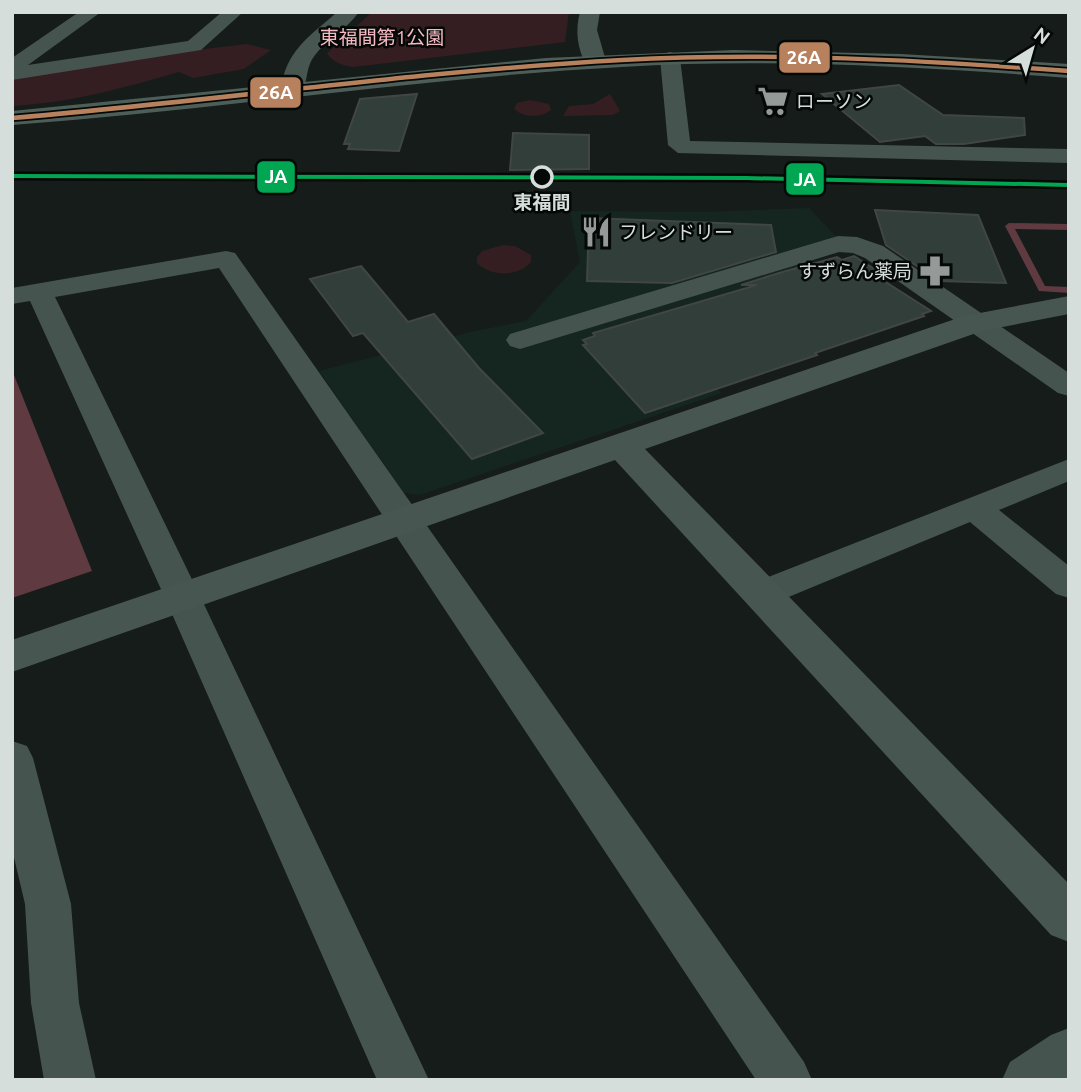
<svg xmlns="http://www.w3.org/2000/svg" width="1081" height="1092" viewBox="0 0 1081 1092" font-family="Ubuntu,'Noto Sans JP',sans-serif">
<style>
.built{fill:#14261f}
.green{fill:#351e22}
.water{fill:#5f3a40}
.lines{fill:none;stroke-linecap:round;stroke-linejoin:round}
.stream{fill:#5f3a40;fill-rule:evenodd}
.building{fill:#313e3a;stroke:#414644;stroke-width:2}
.street{fill:#46544f;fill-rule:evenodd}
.secondary{fill:#475650;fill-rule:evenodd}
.primary{fill:#4d5e58;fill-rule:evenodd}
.bus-1-casing{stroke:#040806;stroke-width:8}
.bus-1{stroke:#b6815c;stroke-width:4.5}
.rail-1-casing{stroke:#040806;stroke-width:5}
.rail-1{fill:#00a651;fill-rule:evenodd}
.stop-dot{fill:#040806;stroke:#d6dedb;stroke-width:3.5}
.labels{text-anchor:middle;stroke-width:5;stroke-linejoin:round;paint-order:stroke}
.far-park-label{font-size:19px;fill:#f6b9c2;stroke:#040806}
.far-poi-label{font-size:19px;fill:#d6dedb;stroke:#040806;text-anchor:start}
.far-stop-label{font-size:19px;font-weight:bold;fill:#d6dedb;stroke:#040806}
.line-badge{stroke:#040806;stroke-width:2.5}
.badge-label{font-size:19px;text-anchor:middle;font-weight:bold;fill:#fff}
</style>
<rect width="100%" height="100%" fill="#161c19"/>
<polygon class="built" points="809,208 848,249 800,265 846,299 676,354 722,393 420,495 404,493 319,371 470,332 526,321 580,262 570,211 702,212"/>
<g class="green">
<path d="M372,12H569L565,42L353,67C342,65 333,63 327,53Z"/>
<path d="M247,44L271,50L244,69L193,78L179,72C123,88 70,103 12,106V79L161,54Z"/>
<polygon points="610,94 620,111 613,115 563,116 569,106 593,104"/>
<path d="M530,100L549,104L551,110C541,118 524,118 514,109L517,103Z"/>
<path d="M503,245L515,246L531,255V262C518,277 491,277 477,263V257L482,251Z"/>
</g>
<polygon class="water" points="12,370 92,571 12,598"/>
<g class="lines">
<polygon class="stream" points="1009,223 1069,224 1069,230 1015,229 1045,286 1069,287 1069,293 1039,291 1005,226"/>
</g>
<g class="building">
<polygon points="899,85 943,115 1024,118 1025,135 964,144 936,144 925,136 880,142 822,94"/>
<polygon points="417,94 399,151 348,149 350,144 344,144 360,99"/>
<polygon points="513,133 589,135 589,169 510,170"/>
<polygon points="875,210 978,215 1006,283 939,281 886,245"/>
<polygon points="589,218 771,225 776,252 672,283 587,281"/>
<polygon points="854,256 890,279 881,279 931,311 922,314 924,316 815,353 817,355 645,413 583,345 587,344 583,340 595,336 593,333 757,285 741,285 779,273 837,257 842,260"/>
<polygon points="361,266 408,322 434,314 479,368 543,433 472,459 363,333 353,336 310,279"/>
</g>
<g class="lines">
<g class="street">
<polygon points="79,12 101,12 28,65 188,41 222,12 243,12 201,50 12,80 12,58"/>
<polygon points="670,52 677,54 680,58 690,141 1069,149 1069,163 678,153 668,145 660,58 663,54"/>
<polygon points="838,236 857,237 883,246 1069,373 1069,396 1058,393 865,258 853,253 839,252 530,346 520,349 510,346 506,340 510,334"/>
<polygon points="226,251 235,253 804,1062 812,1080 756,1080 219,268 55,297 201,598 429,1080 377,1080 165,598 30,301 12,304 12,288"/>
<polygon points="1069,459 1069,481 999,510 1069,566 1069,598 1056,594 970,522 774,603 761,607 748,603 743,594 748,585"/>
<polygon points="12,741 27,746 33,758 71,904 79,1003 96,1080 44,1080 31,1003 25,904 12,849"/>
<polygon points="1069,1028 1069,1080 1002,1080 1010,1062 1051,1035"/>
</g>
<g class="secondary">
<path d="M337,12H359C347,29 327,39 315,55C304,69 309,84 300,96H284L280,91C287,49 307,39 337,12Z"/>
<path d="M580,12H600L597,30L606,61L603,66H587C577,49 575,30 580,12Z"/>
<polygon points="1069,296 1069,314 982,331 645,449 1069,884 1069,942 1051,935 615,460 12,672 12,640 964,316"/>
</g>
<path class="primary" d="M734,50L901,54L1069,64V78C920,67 771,58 622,67C418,78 216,110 12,125V111L546,58Z"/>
<g class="bus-1-casing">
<path id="bus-1" d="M12,118C215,101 418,71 622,60C771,52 920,60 1069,71"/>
</g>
<use href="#bus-1" class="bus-1"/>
<g class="rail-1-casing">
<polygon id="rail-1" points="12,174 746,176 1069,183 1069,187 746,180 12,178"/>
</g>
<use href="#rail-1" class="rail-1"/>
</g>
<defs>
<g id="supermarket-bare" transform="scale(2.415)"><path d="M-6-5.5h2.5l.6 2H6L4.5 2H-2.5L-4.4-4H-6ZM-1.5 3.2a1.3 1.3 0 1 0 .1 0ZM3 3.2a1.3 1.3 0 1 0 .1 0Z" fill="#939a97" stroke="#040806" stroke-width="2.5" paint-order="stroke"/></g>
<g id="restaurant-bare" transform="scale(2.415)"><path d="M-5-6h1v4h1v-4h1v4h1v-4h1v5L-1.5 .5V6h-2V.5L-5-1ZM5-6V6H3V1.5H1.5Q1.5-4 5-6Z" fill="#939a97" stroke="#040806" stroke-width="2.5" paint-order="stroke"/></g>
<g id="pharmacy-bare" transform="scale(2.415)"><path d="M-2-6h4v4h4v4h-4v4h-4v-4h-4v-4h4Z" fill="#939a97" stroke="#040806" stroke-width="2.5" paint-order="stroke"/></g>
</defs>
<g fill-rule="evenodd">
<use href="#supermarket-bare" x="773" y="101"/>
<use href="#restaurant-bare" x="596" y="232"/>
<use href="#pharmacy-bare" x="935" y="271"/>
</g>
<circle class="stop-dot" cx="542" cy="177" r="10"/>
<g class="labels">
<g class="far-park-label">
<text x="382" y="44">東福間第1公園</text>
</g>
<g class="far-poi-label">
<text x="796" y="108">ローソン</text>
<text x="619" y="239">フレンドリー</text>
<text x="912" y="278" text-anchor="end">すずらん薬局</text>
</g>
<g class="far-stop-label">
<text x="542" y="209">東福間</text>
</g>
</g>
<g class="line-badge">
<rect x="778" y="41" width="53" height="33" rx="7" fill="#b6815c"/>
<rect x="249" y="76" width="53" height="33" rx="7" fill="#b6815c"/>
<rect x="256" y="160" width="40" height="34" rx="7" fill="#00a651"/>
<rect x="785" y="162" width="40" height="34" rx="7" fill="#00a651"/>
</g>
<g class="badge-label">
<text x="804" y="64">26A</text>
<text x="276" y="99">26A</text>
<text x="276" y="183">JA</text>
<text x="805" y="186">JA</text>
</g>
<rect width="1081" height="1092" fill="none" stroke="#d6dedb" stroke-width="28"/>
<g transform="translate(1032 49) rotate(37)" stroke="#040806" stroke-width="5" paint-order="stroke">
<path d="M0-5L12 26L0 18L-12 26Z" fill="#d6dedb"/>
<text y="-10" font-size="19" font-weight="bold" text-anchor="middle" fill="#d6dedb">N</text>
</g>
</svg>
